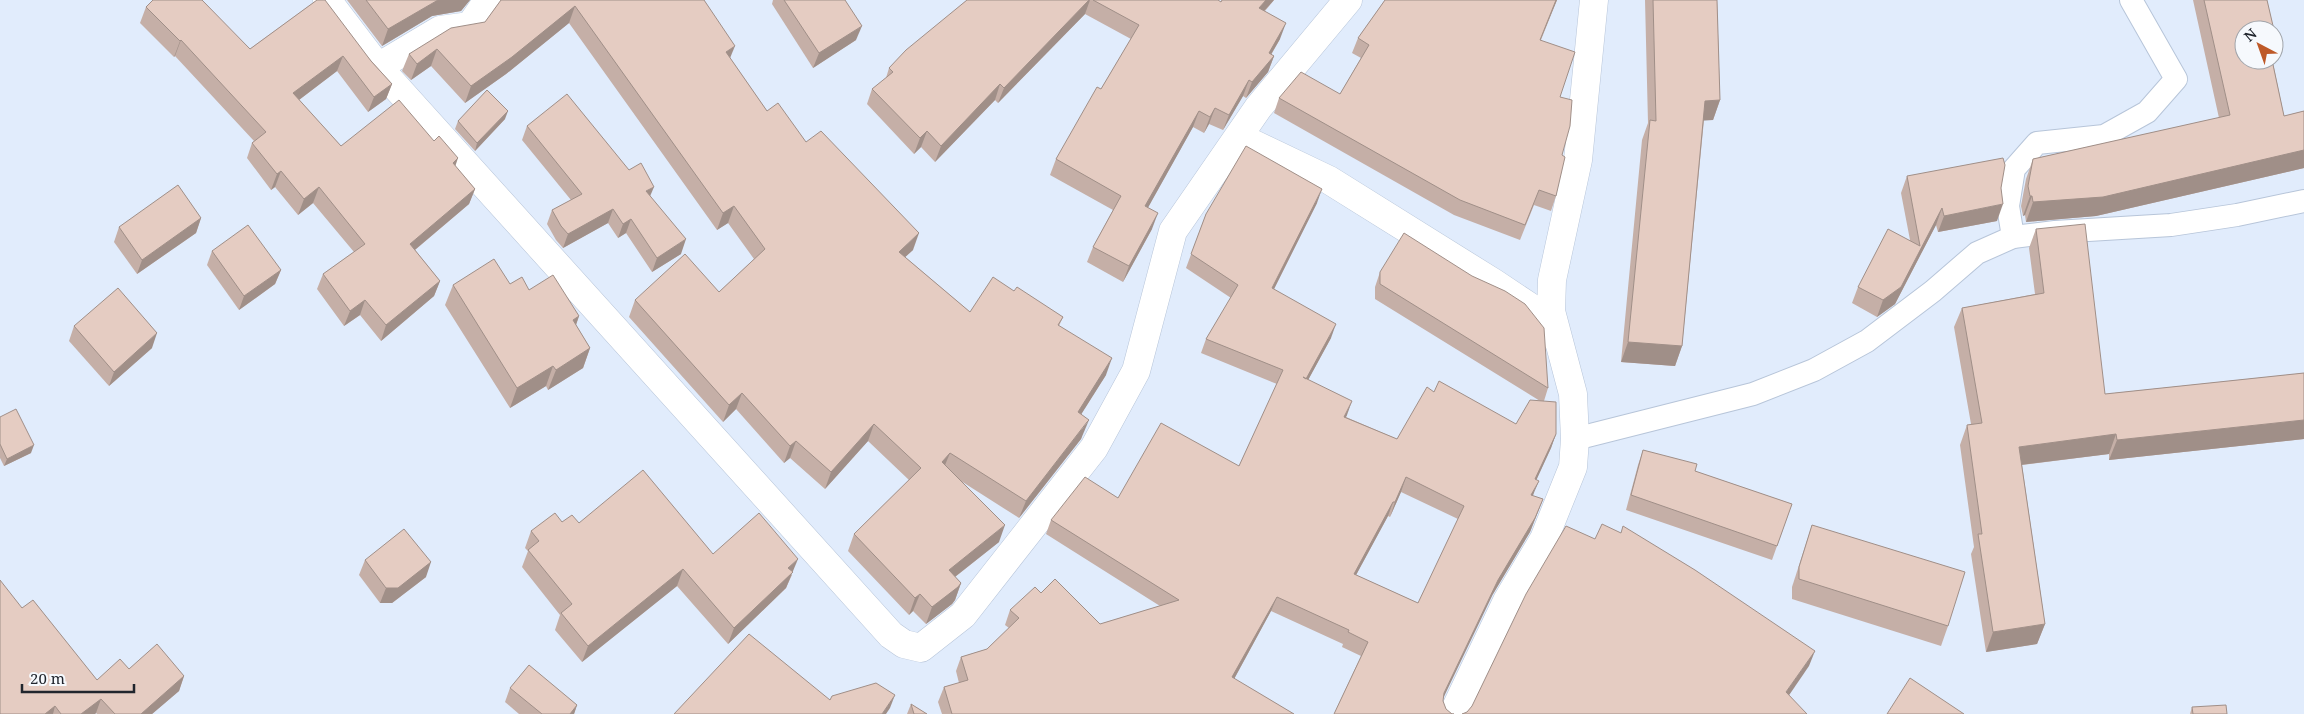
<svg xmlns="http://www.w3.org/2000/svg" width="2304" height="714" viewBox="0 0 2304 714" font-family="'Noto Serif',serif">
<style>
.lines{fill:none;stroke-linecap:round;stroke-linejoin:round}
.service-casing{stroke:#b7c5d9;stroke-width:24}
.minor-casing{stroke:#b7c5d9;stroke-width:29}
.service{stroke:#fff;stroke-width:22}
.minor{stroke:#fff;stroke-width:28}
.wall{fill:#c5afa7;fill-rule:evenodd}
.shaded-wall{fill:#a08f88}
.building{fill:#e5ccc2;stroke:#a08f88;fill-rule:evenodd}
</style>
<rect width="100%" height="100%" fill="#e1ecfc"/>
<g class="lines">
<g class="service-casing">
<g id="service">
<polyline points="2013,237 2008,206 2014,169 2037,143 2104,136 2147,112 2176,79 2131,0"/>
<polyline points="1575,439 1753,394 1814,370 1867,341 1933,291 1977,253 2013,237 2055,232 2171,225 2237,215 2304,201"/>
</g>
</g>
<g class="minor-casing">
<g id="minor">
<polyline points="327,0 378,67 891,635 904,644 921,648 963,615 1094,448 1136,371 1173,231 1258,108 1348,0"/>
<polyline points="378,67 440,30 470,26 488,0"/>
<polyline points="1239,137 1329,180 1494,283 1530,307 1556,338"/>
<polyline points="1453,714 1507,601 1544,539 1573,467 1575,439 1573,394 1551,311 1552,280 1578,160 1594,0"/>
</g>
</g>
<use href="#service" class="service"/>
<use href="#minor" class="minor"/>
</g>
<g class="wall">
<polygon points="317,0 392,84 386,99 368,112 337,71 299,100 341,146 455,166 475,189 469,204 415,250 440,281 434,296 381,341 360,315 344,326 317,289 323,274 354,252 313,203 298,215 275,187 271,190 247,158 252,143 254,141 175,56 174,57 140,23 146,7 250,49"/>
<polygon points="347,0 470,0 461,11 432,16 382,46"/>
<polygon points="501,0 704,0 730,58 767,111 806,142 913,250 905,257 970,312 1014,291 1063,317 1059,326 1106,375 1081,414 1082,436 1081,439 1019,518 961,481 999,542 955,577 961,583 955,600 952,604 926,624 913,611 909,615 848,551 854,534 909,480 868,441 825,489 790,458 784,463 736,409 723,422 629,317 635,300 719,292 754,259 728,223 717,230 569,23 506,74 465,103 431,66 411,80 402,71 409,54 485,22"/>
<polygon points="773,0 845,0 856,40 813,68 772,4"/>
<polygon points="967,0 1218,0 1221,2 1222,0 1274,0 1265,11 1280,39 1271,55 1274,56 1268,72 1246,98 1243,96 1223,130 1209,124 1204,133 1193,127 1148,207 1152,229 1123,282 1087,262 1093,247 1113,210 1050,175 1056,159 1101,89 1131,39 1085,14 998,103 995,100 935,162 921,147 914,154 867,104 872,89 886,78 889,68"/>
<polygon points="1385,0 1557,0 1541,40 1560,97 1562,155 1556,196 1551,211 1534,205 1520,240 1454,215 1274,113 1279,98 1340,94 1361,58 1352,53 1358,38"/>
<polygon points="1645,0 1717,0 1720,100 1713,120 1704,120 1682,346 1675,366 1621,362 1642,140 1648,123"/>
<polygon points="2193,0 2267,0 2278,49 2273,63 2284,116 2304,111 2304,168 2096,216 2026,222 2025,215 2023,216 2021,206 2026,179 2033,159 2219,118"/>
<polygon points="505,119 475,151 455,129 458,121"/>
<polygon points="527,126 650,196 681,254 652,272 626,233 618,238 608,223 563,248 556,240 547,224 552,210 571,200 522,140"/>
<polygon points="1907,176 1997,221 1938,232 1936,225 1895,304 1877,317 1852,303 1858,287 1910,240 1901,193"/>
<path d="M1317,203L1274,289L1331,338L1308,380L1347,415L1346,417L1397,439L1434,392L1516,424L1540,401L1375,299V287L1380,272L1548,388L1544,401L1556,434L1551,448L1536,480L1533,496L1543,499L1530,532L1493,594L1334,714L1361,656L1342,647L1343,644L1271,611L1234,679L1294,714H942L938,702L944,687L959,683L956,671L961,657L987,649L1009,628L1005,625L1010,610L1041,593L1100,624L1160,606L1046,534L1051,520L1118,498L1239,466L1277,384L1201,353L1206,339L1231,298L1186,268L1206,214ZM1401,492L1458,519L1418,603L1356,575L1388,516L1390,517Z"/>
<polygon points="201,218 196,233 137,274 114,242 119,227"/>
<polygon points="2036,229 2105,394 2304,373 2304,439 2109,460 2109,454 2022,465 2045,624 2037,644 1986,652 1971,554 1974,547 1960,445 1967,425 1971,424 1954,327 1962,308 2035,294 2029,248"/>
<polygon points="212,251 281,270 275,284 239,310 207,265"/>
<polygon points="510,284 529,290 579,316 576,325 590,348 583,368 548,390 546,386 510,408 445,305 453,285"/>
<polygon points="74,326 152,348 109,386 69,341"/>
<polygon points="0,417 31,453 4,466 0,458"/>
<polygon points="1643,450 1695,471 1792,504 1772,560 1626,510 1638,465"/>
<polygon points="562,522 579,523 713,554 792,575 791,577 786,588 728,644 677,586 582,662 555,630 560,615 522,567 528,551 525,548 531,531"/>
<polygon points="1812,525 1948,626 1941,646 1792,599 1792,587"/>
<polygon points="365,560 426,577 392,603 380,603 359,575"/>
<polygon points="22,608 97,680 129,669 184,676 179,691 152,714 97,714 96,713 95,714 0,714"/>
<polygon points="510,688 577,705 574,714 519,714 505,702"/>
<polygon points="911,704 927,714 907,714"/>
<polygon points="2192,707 2227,714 2190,714"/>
</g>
<g class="shaded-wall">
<polygon points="438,0 470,0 461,11 432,16 382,46 388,29"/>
<polygon points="1089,0 1090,0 1085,14 998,103 1004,88"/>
<polygon points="1266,0 1274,0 1253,23 1259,8"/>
<polygon points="1556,0 1557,0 1534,55"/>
<polygon points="575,6 569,23 506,74 465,103 471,86"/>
<polygon points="1286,23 1280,39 1263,68 1274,56 1268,72 1246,98 1252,82"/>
<polygon points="862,26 856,40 813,68 819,53"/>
<polygon points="181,40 175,56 174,57 180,41"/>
<polygon points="735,46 728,63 726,52"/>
<polygon points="437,49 431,66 411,80 417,64"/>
<polygon points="2278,49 2271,69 2267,60 2274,60 2274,50"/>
<polygon points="343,56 337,71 287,109 293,93"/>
<polygon points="1249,80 1243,96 1223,130 1229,115"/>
<polygon points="392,84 386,99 368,112 374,97"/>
<polygon points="1000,84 995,100 935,162 941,146"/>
<polygon points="1720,100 1713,120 1698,121 1705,101"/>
<polygon points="1215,108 1209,124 1204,133 1210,117"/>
<polygon points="508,111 505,119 475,151 477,143"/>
<polygon points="1199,111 1193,127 1140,222 1145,206"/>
<polygon points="927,131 921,147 914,154 920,138"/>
<polygon points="2304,150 2304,168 2096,216 2026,222 2033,202"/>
<polygon points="458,158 453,173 453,163"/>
<polygon points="281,171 275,187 271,190 277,174"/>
<polygon points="319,187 313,203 298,215 304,199"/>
<polygon points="654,187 648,201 646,191"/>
<polygon points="475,189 469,204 404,259 410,244"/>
<polygon points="1322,189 1317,203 1267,303 1272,288"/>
<polygon points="2030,196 2032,196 2025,215 2023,216"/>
<polygon points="2003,204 1997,221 1938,232 1944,216"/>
<polygon points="734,206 728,223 717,230 723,213"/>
<polygon points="1942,208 1936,225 1895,304 1877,317 1883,300 1901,287"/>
<polygon points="613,209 608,223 563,248 568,234"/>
<polygon points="1158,213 1152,229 1123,282 1129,266"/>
<polygon points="201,218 196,233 137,274 142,260"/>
<polygon points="631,219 626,233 618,238 623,224"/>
<polygon points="919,233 913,250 892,269 899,252"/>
<polygon points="686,239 681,254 652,272 657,258"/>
<polygon points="281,270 275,284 239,310 244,296"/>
<polygon points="440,281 434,296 381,341 386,325"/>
<polygon points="365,300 360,315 344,326 350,311"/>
<polygon points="579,316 572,336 573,320"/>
<polygon points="1336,324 1331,338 1301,393 1306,379"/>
<polygon points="157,333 152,348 109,386 114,372"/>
<polygon points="1628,342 1682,346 1675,366 1621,362"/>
<polygon points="590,348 583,368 548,390 556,370"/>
<polygon points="1112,358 1106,375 1072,429 1078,412"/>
<polygon points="553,366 546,386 510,408 517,388"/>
<polygon points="742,393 736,409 723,422 729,405"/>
<polygon points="1352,401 1347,415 1338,431 1344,417"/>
<polygon points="1089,420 1081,439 1019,518 1026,501"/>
<polygon points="2304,420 2304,439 2109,460 2117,440"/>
<polygon points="874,424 868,441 825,489 831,472"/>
<polygon points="1556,434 1551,448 1530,494 1535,479"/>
<polygon points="2116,434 2109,454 2012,466 2019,447"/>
<polygon points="796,441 790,458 784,463 790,446"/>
<polygon points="34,445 31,453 4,466 7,459"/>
<polygon points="950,453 943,470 942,462"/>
<polygon points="1406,477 1401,492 1390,517 1395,502"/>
<polygon points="1539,481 1533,495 1526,510 1531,495"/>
<polygon points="1543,499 1530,532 1493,594 1439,707 1444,693 1498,580"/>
<polygon points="1393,502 1388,516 1349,588 1354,574"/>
<polygon points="1005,525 999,542 942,587 949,570"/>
<polygon points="798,559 786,588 728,644 734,628 788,568"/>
<polygon points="431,562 426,577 392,603 380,603 386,588"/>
<polygon points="683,569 677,586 582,662 588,646"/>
<polygon points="961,583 955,600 952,604 926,624 932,607"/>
<polygon points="920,594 913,611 909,615 915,598"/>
<polygon points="1277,597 1271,611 1227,692 1232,677"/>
<polygon points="2045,624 2037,644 1986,652 1993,632"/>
<polygon points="1815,651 1809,666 1781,707 1786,692"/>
<polygon points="184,676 179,691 152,714 141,714"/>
<polygon points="895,695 890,708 886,714 882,714"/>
<polygon points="101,699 96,713 95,714 81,714"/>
<polygon points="577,705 574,714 570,714"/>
<polygon points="55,706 53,714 45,714"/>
</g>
<g class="building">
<polygon points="153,0 202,0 250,49 317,0 325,0 371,61 392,84 374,97 343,56 293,93 341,146 399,100 434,141 439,136 458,158 453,163 475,189 410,244 440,281 386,325 365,300 350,311 323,274 365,244 319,187 304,199 281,171 277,174 252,143 266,132 181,40 180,41 146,7"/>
<polygon points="366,0 438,0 388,29"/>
<polygon points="501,0 704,0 735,46 726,52 767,111 778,103 806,142 821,131 919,233 899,252 970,312 993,277 1014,291 1017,287 1063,317 1058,325 1112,358 1078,412 1089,420 1087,422 1026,501 950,453 942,462 1005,525 949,570 961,583 958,587 932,607 920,594 915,598 854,534 921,468 874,424 831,472 796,441 790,446 742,393 729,405 635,300 685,254 719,292 765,249 734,206 723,213 575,6 512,57 471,86 437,49 417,64 409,54 451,28 485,22"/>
<polygon points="784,0 845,0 862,26 819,53"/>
<polygon points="967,0 1089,0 1004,88 1000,84 941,146 927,131 920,138 872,89 893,72 889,68 906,50"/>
<polygon points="1093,0 1218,0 1221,2 1222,0 1266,0 1259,8 1286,23 1269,53 1274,56 1252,82 1249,80 1229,115 1215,108 1210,117 1199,111 1145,206 1158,213 1129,266 1093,247 1121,196 1056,159 1097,87 1101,89 1139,25"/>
<polygon points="1385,0 1556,0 1540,40 1575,52 1560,97 1572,100 1570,126 1562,155 1565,157 1556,196 1539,190 1525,225 1460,200 1279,98 1301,72 1340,94 1369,45 1358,38"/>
<polygon points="1653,0 1717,0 1720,100 1705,101 1682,346 1628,342 1650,120 1656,121"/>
<polygon points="2204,0 2267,0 2274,30 2244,30 2244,60 2272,60 2284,116 2304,111 2304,150 2103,197 2033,202 2032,196 2030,196 2028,186 2033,159 2230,115"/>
<polygon points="2274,30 2278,49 2274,50"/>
<polygon points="487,90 508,111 477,143 458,121"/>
<polygon points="567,94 629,170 641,163 654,187 646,191 686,239 657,258 631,219 623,224 613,209 568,234 561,226 552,210 582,194 527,126"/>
<path d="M1246,146L1322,189L1272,288L1336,324L1306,379L1303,377L1352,401L1344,417L1397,439L1427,387L1434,392L1439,381L1516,424L1530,400L1556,402V434L1535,479L1539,481L1531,495L1543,499L1535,518L1498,580L1444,693L1443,701L1446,709L1452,714H1454H1334L1368,642L1348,632L1349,630L1277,597L1232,677L1294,714H952L944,687L968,680L961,657L987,649L1019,618L1010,610L1035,587L1041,593L1055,579L1100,624L1179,600L1051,520L1085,477L1118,498L1161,423L1239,466L1283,370L1206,339L1238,285L1191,254L1206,214ZM1406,477L1464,506L1418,603L1354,574L1393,502H1395Z"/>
<polygon points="2003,158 2005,165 2001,188 2003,204 1944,216 1942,208 1901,287 1883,300 1858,287 1888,229 1920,246 1907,176"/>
<polygon points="178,185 201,218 142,260 119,227"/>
<polygon points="2085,224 2105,394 2304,373 2304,420 2117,440 2116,434 2019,447 2045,624 1993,632 1978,534 1982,534 1967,425 1982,423 1962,308 2044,293 2036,229"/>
<polygon points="248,225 281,270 244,296 212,251"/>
<polygon points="1404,233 1472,276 1505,291 1525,304 1544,328 1548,388 1380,284 1380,272"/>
<polygon points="494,259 510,284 522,277 529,290 553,275 579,316 573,320 590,348 556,370 553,366 517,388 453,285"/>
<polygon points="118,288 157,333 114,372 74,326"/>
<polygon points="16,409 34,445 7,459 0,444 0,417"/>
<polygon points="1643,450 1697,464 1695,471 1792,504 1777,546 1631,495"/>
<polygon points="643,470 713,554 759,513 798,559 788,568 793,572 734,628 683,569 588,646 561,613 572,604 528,550 539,541 531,531 555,513 562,522 572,515 579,523"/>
<polygon points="1602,524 1621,533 1623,526 1695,570 1815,651 1786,692 1807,714 1462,714 1467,712 1472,706 1526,594 1566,526 1595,539"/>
<polygon points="1812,525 1965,572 1948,626 1799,579 1799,567"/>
<polygon points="404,529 431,562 398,588 386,588 365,560"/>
<polygon points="0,580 22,608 33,600 97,680 120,659 129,669 157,644 184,676 141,714 115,714 101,699 81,714 61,714 55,706 45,714 0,714"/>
<polygon points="749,634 830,700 832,696 876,683 895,695 882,714 674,714"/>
<polygon points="529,665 577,705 570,714 542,714 510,688"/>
<polygon points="1910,678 1964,714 1887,714"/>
<polygon points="911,704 927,714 914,714"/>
<polygon points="2226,705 2227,714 2193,714 2192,707"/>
</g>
<g transform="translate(2259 45) rotate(319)"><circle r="24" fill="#f6f9fd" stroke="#a0a4aa"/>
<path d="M0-4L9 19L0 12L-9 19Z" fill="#be5928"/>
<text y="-8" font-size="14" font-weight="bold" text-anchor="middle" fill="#20252d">N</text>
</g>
<path d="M22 684v8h112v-8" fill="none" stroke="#20252d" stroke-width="2.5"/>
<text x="30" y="684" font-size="15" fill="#20252d" stroke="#f6f9fd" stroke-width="4" paint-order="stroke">20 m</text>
</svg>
